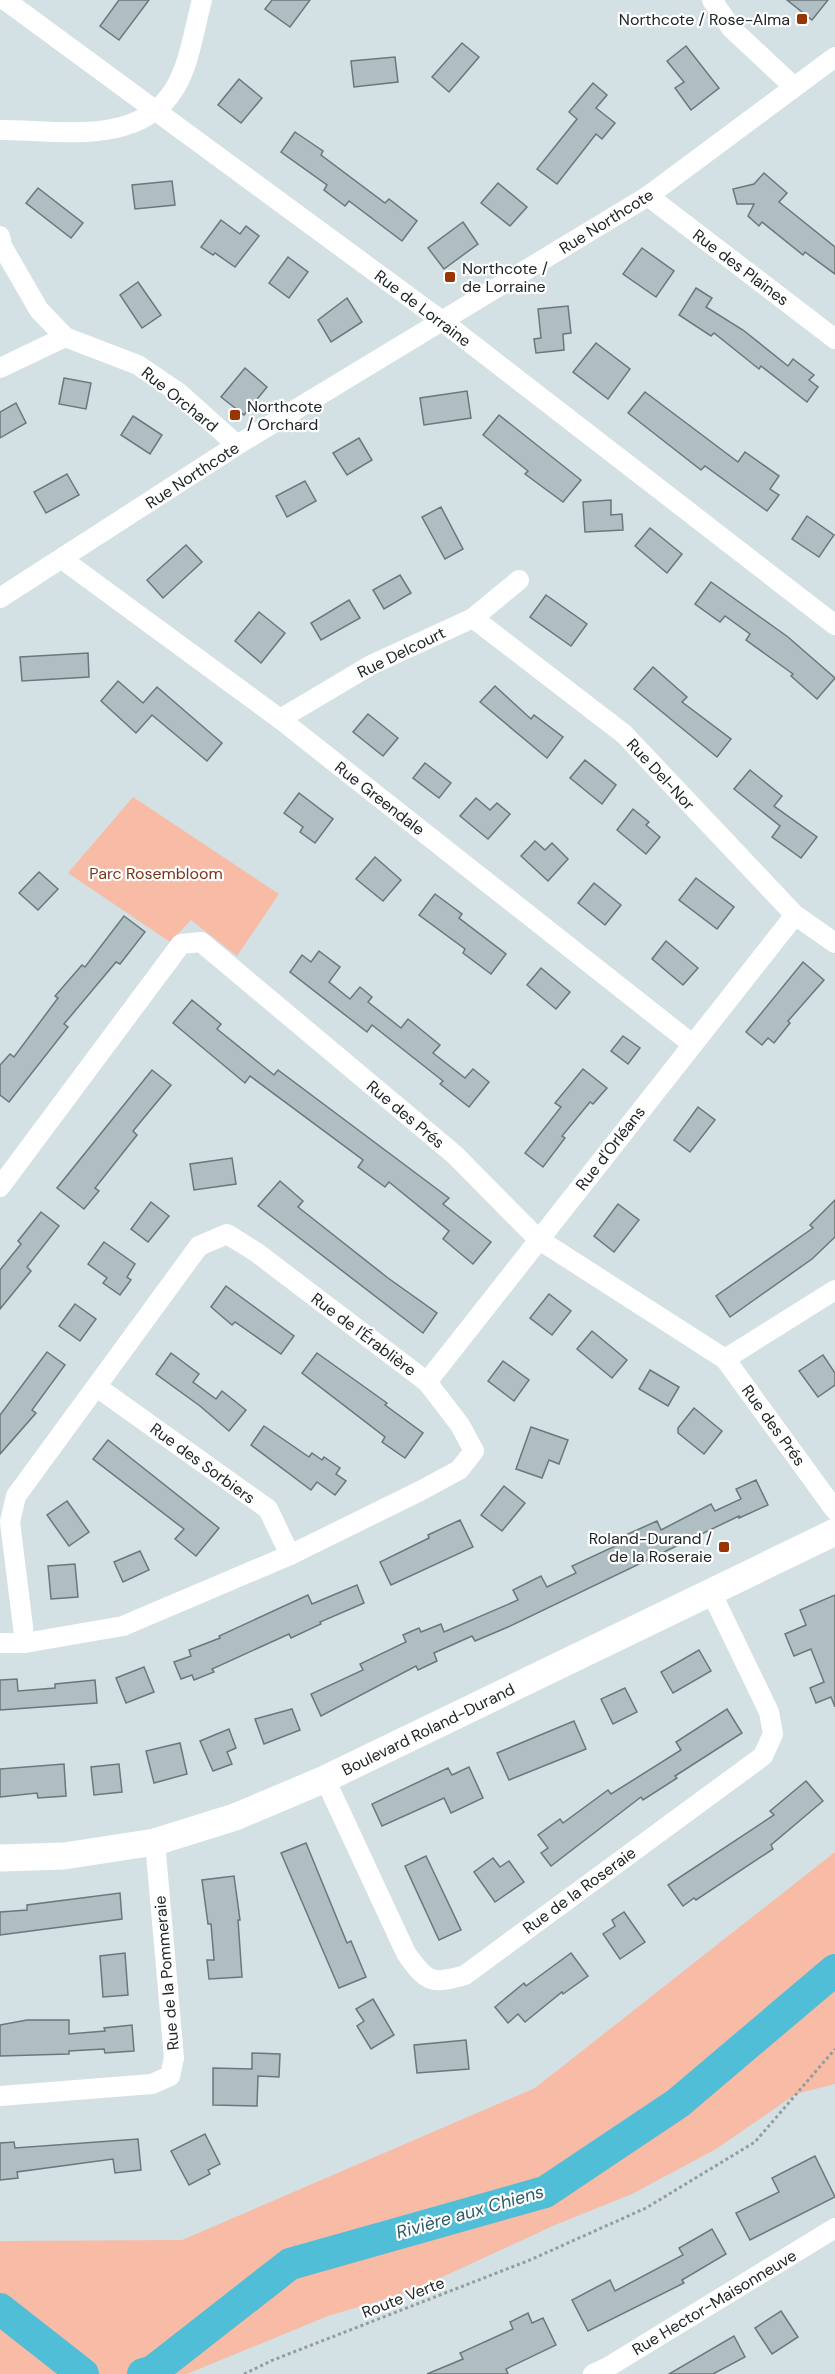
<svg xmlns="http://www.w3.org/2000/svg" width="835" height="2374" viewBox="0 0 835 2374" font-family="'DM Sans',sans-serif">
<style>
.green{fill:#f7bba6}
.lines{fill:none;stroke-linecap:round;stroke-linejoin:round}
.river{stroke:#51bed8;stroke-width:32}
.building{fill:#afbec2;stroke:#6b787b;stroke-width:1.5}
.path{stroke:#929da0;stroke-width:3;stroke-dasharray:3 3;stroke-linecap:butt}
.street{stroke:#fff;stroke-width:20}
.secondary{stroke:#fff;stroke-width:27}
.poi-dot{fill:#993503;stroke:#fff;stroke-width:2}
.labels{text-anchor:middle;stroke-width:4.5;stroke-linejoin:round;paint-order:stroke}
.poi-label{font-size:16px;fill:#202627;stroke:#fff;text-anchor:end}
.street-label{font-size:16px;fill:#202627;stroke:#fff}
.park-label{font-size:16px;fill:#7c3418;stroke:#fff}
.water-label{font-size:18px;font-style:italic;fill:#2d5c67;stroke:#fff}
</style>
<rect width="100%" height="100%" fill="#d3e1e5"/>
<g class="green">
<polygon points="133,797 279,894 237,956 191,920 170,942 68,873"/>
<polygon points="835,1852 835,2084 796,2094 716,2149 632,2194 555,2225 412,2291 328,2316 187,2374 0,2374 0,2241 182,2240 535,2088"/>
</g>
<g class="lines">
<g class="river">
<polyline points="0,2309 83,2374"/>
<polyline points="143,2374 153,2371 290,2264 545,2192 678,2103 835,1970"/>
</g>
</g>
<g class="building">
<polygon points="119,0 149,0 119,40 100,26"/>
<polygon points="272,0 310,0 290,27 265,9"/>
<polygon points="787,0 828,0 812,20"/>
<polygon points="462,43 479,57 449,92 432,77"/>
<polygon points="686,46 719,88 691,110 675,88 684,82 667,61"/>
<polygon points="395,57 398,82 354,87 351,61"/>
<polygon points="239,79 262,98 241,123 218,105"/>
<polygon points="593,83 607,95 596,108 615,123 602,139 596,134 557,184 537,169 577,119 569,112"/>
<polygon points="295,132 323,151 321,155 385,203 389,199 417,221 402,241 349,201 345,206 324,190 327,185 281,152"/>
<polygon points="764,173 787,193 779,202 835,247 835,274 805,252 803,255 762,222 759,226 748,216 754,204 737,204 733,189 754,184"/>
<polygon points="172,181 175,205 135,209 132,185"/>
<polygon points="498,183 527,207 510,226 481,203"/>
<polygon points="38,188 83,223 71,238 26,203"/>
<polygon points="221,220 240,234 246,226 259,236 235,267 215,253 213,255 201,247"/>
<polygon points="463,222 478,244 444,269 428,248"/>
<polygon points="642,248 674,271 656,297 623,274"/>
<polygon points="288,257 308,272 289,298 269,283"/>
<polygon points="138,282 161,315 142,328 120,295"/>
<polygon points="696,288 712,298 706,307 743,330 788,366 793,359 814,375 809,380 818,387 807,402 761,366 759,369 714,333 711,336 679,315"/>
<polygon points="347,298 362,322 331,342 318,320"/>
<polygon points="568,306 571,333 563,334 564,350 536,353 534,339 541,338 538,309"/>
<polygon points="596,343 630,369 608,399 573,372"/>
<polygon points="245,368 267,387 244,415 221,397"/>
<polygon points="64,378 91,383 86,409 59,404"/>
<polygon points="467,391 471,418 424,425 420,398"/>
<polygon points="645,392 738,462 745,452 779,476 770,489 779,495 767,511 705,466 701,470 628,413"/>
<polygon points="16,403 26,423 0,438 0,412"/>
<polygon points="499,415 581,480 563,502 525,474 528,471 483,435"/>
<polygon points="133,416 162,435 150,454 121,435"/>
<polygon points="359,438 372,460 347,475 333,453"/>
<polygon points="67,474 79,495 46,513 34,492"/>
<polygon points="305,481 316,501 287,517 276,496"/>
<polygon points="611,500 611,515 622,514 623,530 585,532 583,502"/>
<polygon points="441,507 463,549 445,559 422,517"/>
<polygon points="807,516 834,535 819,557 792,539"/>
<polygon points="650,528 682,554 667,573 635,546"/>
<polygon points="186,545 202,562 163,598 147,580"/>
<polygon points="400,575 411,593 384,609 373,590"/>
<polygon points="711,582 788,637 835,678 817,699 791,676 793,674 746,640 750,634 725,616 720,622 695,604"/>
<polygon points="546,595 587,624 571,646 530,617"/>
<polygon points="349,600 360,618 321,640 311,623"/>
<polygon points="259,612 285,633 261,663 235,641"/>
<polygon points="88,653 89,677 22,681 20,657"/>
<polygon points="653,667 687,697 682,702 731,739 717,757 634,689"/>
<polygon points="118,681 143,703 157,687 222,743 207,761 152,715 136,733 101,701"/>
<polygon points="495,686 531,719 534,715 563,737 547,758 480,702"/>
<polygon points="368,714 398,738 383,756 353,732"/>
<polygon points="585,760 616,785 602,804 570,778"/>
<polygon points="425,763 451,783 439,798 413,778"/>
<polygon points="750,770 782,796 774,806 817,837 801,858 772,837 780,826 734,789"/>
<polygon points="299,793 333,819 315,843 300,832 303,827 284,813"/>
<polygon points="476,798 490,810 497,803 510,814 488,839 460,816"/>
<polygon points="633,809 649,822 646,825 660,837 646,854 617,830"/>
<polygon points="535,841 545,850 552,843 568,859 548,881 521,856"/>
<polygon points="375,857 401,880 383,901 356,879"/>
<polygon points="39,872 58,889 38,910 19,893"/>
<polygon points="696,878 734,907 717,929 679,900"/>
<polygon points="594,883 621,905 605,925 578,903"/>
<polygon points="435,894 462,914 459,918 506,954 491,974 463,953 465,949 419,915"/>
<polygon points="124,916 145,932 120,964 116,962 64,1024 68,1027 9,1102 0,1095 0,1065 10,1054 14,1057 58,998 55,996 82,965 85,967"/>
<polygon points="666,941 698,968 683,985 652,959"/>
<polygon points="319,951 340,967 329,982 350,999 360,987 372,997 368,1002 401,1028 408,1019 440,1045 433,1053 465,1078 473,1069 489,1082 469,1107 440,1084 443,1081 372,1025 367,1032 290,972 302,955 311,962"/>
<polygon points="803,962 824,980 788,1021 790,1023 774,1043 768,1038 762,1045 746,1032"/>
<polygon points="541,968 570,992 556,1009 527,985"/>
<polygon points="192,1000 221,1024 217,1029 274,1075 278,1070 449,1198 443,1204 491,1242 473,1264 443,1239 449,1231 389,1182 385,1187 358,1167 363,1160 250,1076 245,1083 173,1023"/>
<polygon points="623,1036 640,1048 628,1064 611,1051"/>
<polygon points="583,1069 607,1088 593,1104 590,1102 562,1136 565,1138 543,1167 525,1153 561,1107 555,1103"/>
<polygon points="152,1070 171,1085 133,1131 137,1135 95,1188 99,1191 84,1209 57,1188"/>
<polygon points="698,1107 715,1120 690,1152 674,1140"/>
<polygon points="232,1158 236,1184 194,1190 190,1164"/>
<polygon points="280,1181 303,1201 298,1207 388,1278 437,1313 423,1333 258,1206"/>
<polygon points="835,1200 835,1237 812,1259 730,1317 716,1296 813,1228 810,1225"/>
<polygon points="151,1202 169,1216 148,1242 131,1229"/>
<polygon points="618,1204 639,1220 614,1252 594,1236"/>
<polygon points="41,1212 59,1226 27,1267 31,1271 0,1309 0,1270 21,1244 18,1241"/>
<polygon points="104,1242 135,1264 127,1277 131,1280 120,1295 103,1283 107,1278 88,1264"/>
<polygon points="226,1286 294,1336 281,1354 235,1322 232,1325 211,1307"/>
<polygon points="549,1294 571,1311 552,1335 530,1318"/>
<polygon points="75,1304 96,1319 80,1341 59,1326"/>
<polygon points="592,1331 627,1360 612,1378 577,1349"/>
<polygon points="47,1352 65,1365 32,1410 36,1413 0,1454 0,1415"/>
<polygon points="171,1353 199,1374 193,1382 216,1399 222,1391 246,1410 229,1431 200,1406 156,1374"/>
<polygon points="317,1353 387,1403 385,1405 423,1433 405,1458 382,1442 385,1437 302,1373"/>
<polygon points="823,1355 835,1373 835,1385 818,1397 799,1371"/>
<polygon points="503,1361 529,1380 514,1401 488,1381"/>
<polygon points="650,1370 679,1387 668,1406 639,1389"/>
<polygon points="694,1408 722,1431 704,1454 678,1433 678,1428"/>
<polygon points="264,1426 309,1457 312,1453 322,1460 324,1457 340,1468 336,1474 346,1481 335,1495 317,1482 311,1490 251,1445"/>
<polygon points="531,1427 568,1440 559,1464 549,1460 542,1478 516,1469"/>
<polygon points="108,1440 219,1528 196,1556 175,1539 184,1529 93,1459"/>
<polygon points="756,1480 768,1505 739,1518 739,1516 508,1627 475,1641 472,1636 434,1653 437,1661 418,1670 416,1666 321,1716 311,1694 363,1670 360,1664 406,1642 403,1635 419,1628 421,1632 441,1624 444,1632 518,1600 513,1590 541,1576 547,1587 576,1573 572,1566 624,1542 621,1537 657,1521 661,1530 711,1504 715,1511 741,1499 736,1489"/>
<polygon points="504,1486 525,1503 502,1531 481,1515"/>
<polygon points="67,1501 89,1532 69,1546 47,1515"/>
<polygon points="460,1520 473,1547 391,1585 380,1562 429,1538 428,1535"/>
<polygon points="140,1551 149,1570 123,1582 114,1562"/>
<polygon points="75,1564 78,1597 51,1599 48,1566"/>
<polygon points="357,1585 364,1603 320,1622 321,1624 291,1638 289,1634 212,1669 214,1672 194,1680 192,1675 181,1679 174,1662 191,1656 189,1650 220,1638 219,1636 308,1595 312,1604"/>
<polygon points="835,1595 835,1707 831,1697 816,1703 810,1688 824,1682 811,1649 794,1656 785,1634 806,1625 800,1610"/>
<polygon points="699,1650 711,1671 673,1693 661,1672"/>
<polygon points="144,1667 154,1692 126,1703 116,1678"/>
<polygon points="17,1679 18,1691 55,1688 55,1684 95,1680 97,1703 0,1710 0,1680"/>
<polygon points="625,1688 637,1712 613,1724 601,1699"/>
<polygon points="292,1709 300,1730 264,1744 255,1719"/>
<polygon points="727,1709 742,1733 675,1776 677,1778 643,1800 641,1797 551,1866 541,1853 548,1848 538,1835 560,1819 563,1823 608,1790 611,1794 681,1750 676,1742"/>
<polygon points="574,1721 586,1749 509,1780 497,1753"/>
<polygon points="229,1729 236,1748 227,1752 232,1764 213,1771 200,1741"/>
<polygon points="180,1743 187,1774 154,1783 146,1751"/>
<polygon points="64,1764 66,1796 38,1798 37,1793 0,1797 0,1769"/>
<polygon points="119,1764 122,1792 94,1795 91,1767"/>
<polygon points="469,1767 483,1798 451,1813 444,1798 382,1826 372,1804 448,1768 452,1775"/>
<polygon points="806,1781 823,1801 771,1845 773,1849 696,1900 694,1898 683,1906 668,1885 774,1815 770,1811"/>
<polygon points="306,1843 347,1943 351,1941 366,1977 339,1988 281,1853"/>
<polygon points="426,1856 461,1930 439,1940 405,1866"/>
<polygon points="493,1858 500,1867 509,1861 524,1882 495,1902 474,1872"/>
<polygon points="234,1876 240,1920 238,1920 242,1977 209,1979 207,1960 214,1960 211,1924 208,1924 202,1880"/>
<polygon points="120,1893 122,1919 0,1935 0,1912 27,1910 27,1905"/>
<polygon points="624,1912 645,1942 620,1959 603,1934 615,1926 612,1920"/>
<polygon points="125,1953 128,1995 103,1997 100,1956"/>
<polygon points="571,1953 588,1976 563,1994 562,1992 525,2022 518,2014 508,2023 495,2007 524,1983 526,1986"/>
<polygon points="373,1999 394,2035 371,2049 357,2026 364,2021 356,2009"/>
<polygon points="27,2020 69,2020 69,2034 105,2031 104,2028 132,2025 134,2051 105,2053 104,2049 69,2051 69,2054 0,2056 0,2025"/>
<polygon points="466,2040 469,2069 417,2073 414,2045"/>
<polygon points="252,2053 280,2054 279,2077 258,2076 257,2106 213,2105 213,2068 252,2069"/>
<polygon points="205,2134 220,2164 208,2170 210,2174 189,2185 171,2151"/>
<polygon points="138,2139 141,2170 115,2173 113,2159 17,2172 18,2178 0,2180 0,2143 14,2142 15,2148"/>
<polygon points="815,2156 835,2197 750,2240 736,2213 779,2192 772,2178"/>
<polygon points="712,2229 726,2254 682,2280 684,2283 588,2331 572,2300 610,2280 615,2291 683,2255 679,2248"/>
<polygon points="781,2311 798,2337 772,2354 755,2328"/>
<polygon points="528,2313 532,2323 543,2318 556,2345 506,2369 508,2374 427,2374 463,2359 460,2353 513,2329 510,2322"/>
<polygon points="734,2336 745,2357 713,2374 669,2374"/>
</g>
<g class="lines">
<polyline class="path" points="244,2374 273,2360 530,2260 646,2208 755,2142 835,2049"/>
<g class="street">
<polyline points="5,0 442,321 835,625"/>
<polyline points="712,0 732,29 793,86"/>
<path d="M0,130C58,130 140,147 175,88C190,63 194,29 202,0"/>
<polyline points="648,196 835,339"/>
<polyline points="0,236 2,246 39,310 65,337 138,365 179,393 237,445"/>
<polyline points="0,368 65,337"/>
<polyline points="62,559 280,719 692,1044"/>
<polyline points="0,598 237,445 648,196 835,57"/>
<polyline points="473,618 624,734 795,915 835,943"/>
<polyline points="280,719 371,665 473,618 519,580"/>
<polyline points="0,1187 181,944 201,942 455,1155 538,1239 725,1359 835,1510"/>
<polyline points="725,1359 835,1290"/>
<polyline points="427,1382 795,915"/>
<polyline points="97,1387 268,1509 290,1555"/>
<polyline points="0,1643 25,1643 123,1626 290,1555 420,1491 459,1470 474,1451 460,1425 427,1382 256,1252 227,1234 199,1246 16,1496 10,1522 25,1643"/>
<path d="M325,1779L406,1953C426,1982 431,1985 465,1975L763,1756L773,1734L769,1712L711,1592"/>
<polyline points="0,2096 152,2084 170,2076 174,2058 155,1842"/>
<polyline points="593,2374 608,2367 835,2228"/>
</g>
<polyline class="secondary" points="0,1858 64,1856 155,1842 235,1817 325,1779 835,1532"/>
</g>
<g class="poi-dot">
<rect x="796" y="13" width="12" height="12" rx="3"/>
<rect x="444" y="271" width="12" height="12" rx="3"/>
<rect x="229" y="409" width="12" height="12" rx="3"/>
<rect x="718" y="1541" width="12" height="12" rx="3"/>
</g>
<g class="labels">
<g class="poi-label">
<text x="790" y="25">Northcote / Rose-Alma</text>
<text x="462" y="274" text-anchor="start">Northcote /<tspan x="462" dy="18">de Lorraine</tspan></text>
<text x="247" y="412" text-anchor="start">Northcote<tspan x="247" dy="18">/ Orchard</tspan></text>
<text x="712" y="1544">Roland-Durand /<tspan x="712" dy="18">de la Roseraie</tspan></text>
</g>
<g class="street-label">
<text transform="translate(606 221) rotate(-32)" y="6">Rue Northcote</text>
<text transform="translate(741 267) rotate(37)" y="6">Rue des Plaines</text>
<text transform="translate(423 308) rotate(37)" y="6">Rue de Lorraine</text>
<text transform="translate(180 399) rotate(39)" y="6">Rue Orchard</text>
<text transform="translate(192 475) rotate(-33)" y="6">Rue Northcote</text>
<text transform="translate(401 652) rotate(-26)" y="6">Rue Delcourt</text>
<text transform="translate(661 774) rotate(47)" y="6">Rue Del-Nor</text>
<text transform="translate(380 798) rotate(38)" y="6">Rue Greendale</text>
<text transform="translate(406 1114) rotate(40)" y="6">Rue des Prés</text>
<text transform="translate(610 1148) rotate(-52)" y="6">Rue d'Orléans</text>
<text transform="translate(364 1334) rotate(37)" y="6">Rue de l'Érablière</text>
<text transform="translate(774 1425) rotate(54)" y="6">Rue des Prés</text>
<text transform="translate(203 1463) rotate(36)" y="6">Rue des Sorbiers</text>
<text transform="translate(428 1729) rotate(-26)" y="6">Boulevard Roland-Durand</text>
<text transform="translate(579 1890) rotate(-36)" y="6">Rue de la Roseraie</text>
<text transform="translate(166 1973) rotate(-95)" y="6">Rue de la Pommeraie</text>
<text transform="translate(403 2297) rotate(-21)" y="6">Route Verte</text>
<text transform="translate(714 2302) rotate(-31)" y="6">Rue Hector-Maisonneuve</text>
</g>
<g class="park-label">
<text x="156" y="879">Parc Rosembloom</text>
</g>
<g class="water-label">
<text transform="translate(470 2212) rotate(-16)" y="6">Rivière aux Chiens</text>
</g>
</g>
</svg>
